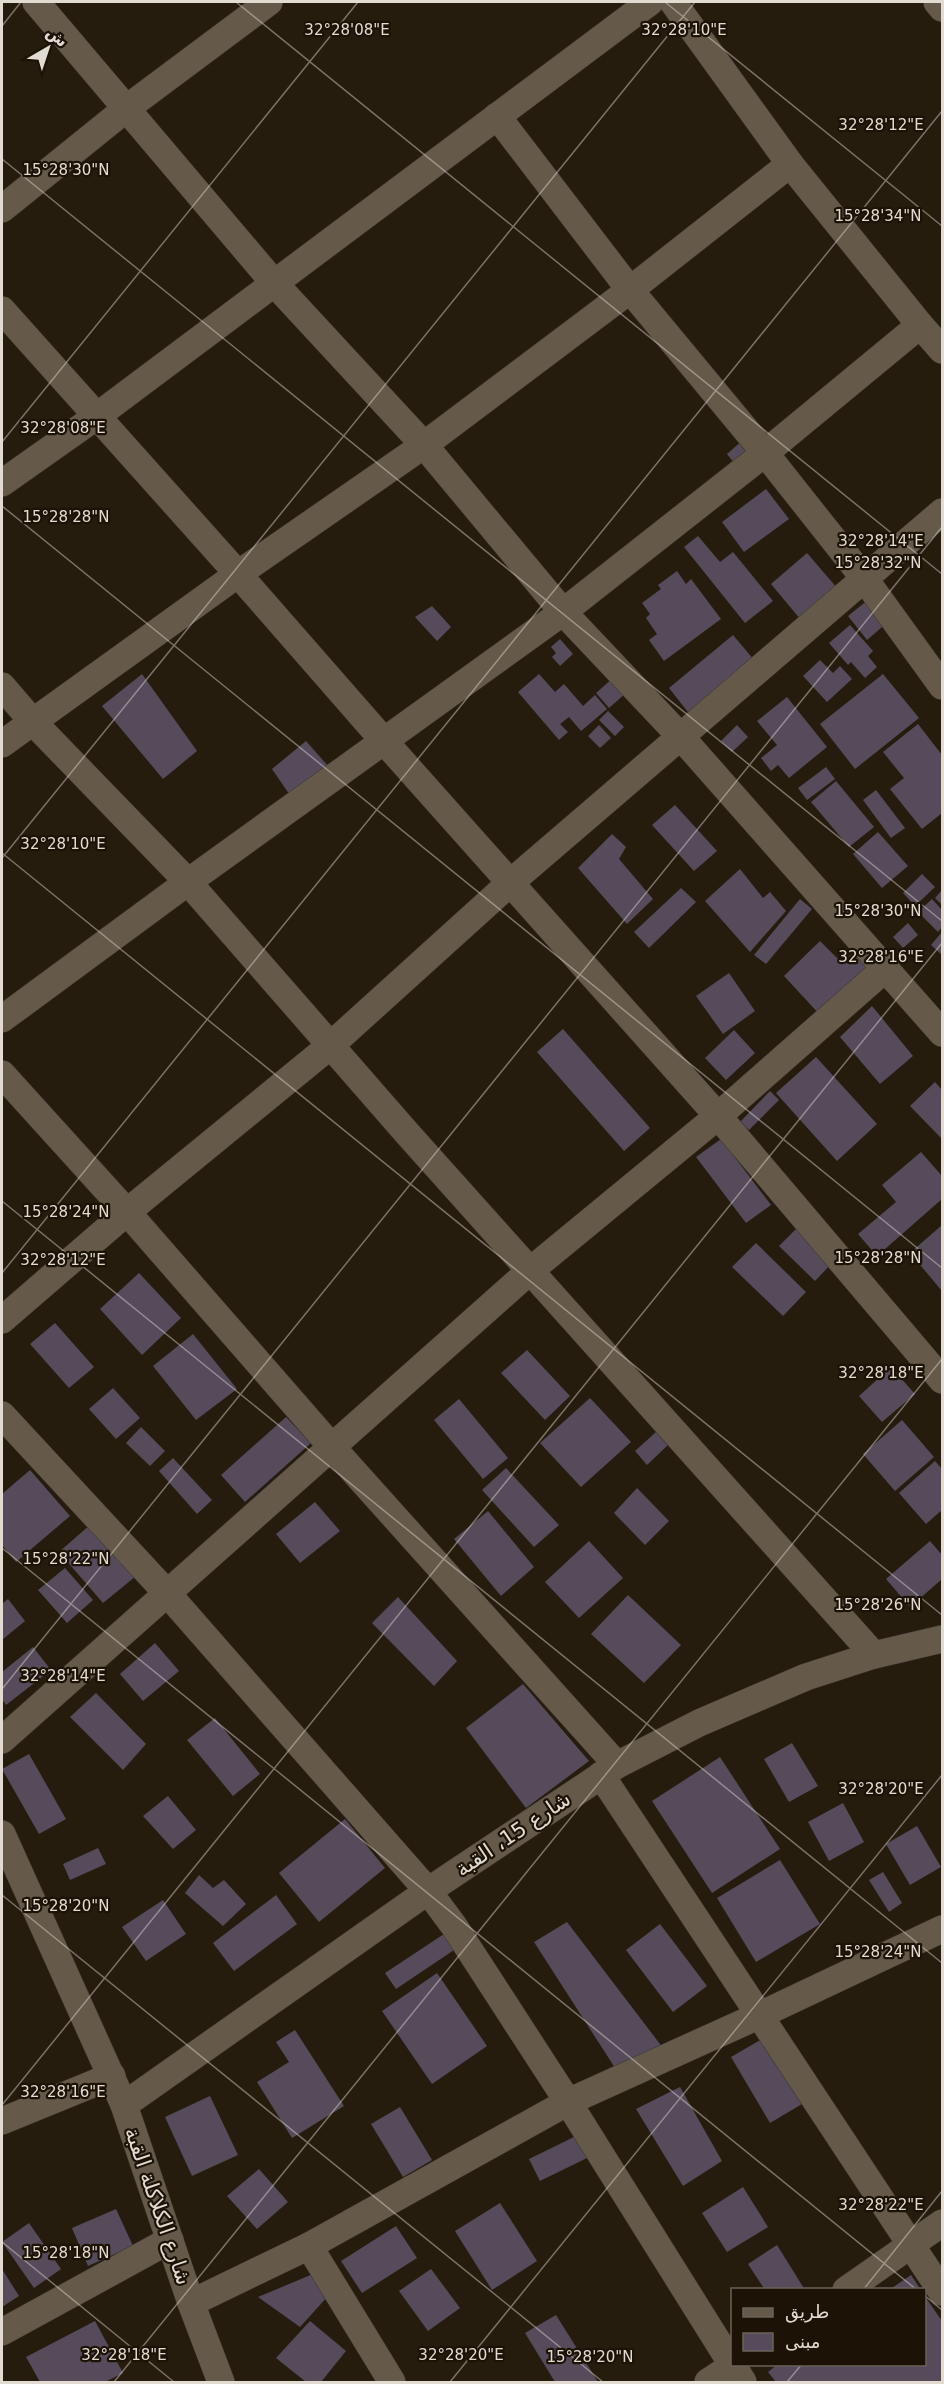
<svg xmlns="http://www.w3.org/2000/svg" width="944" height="2384" viewBox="0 0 944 2384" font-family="'DejaVu Sans','Noto Naskh Arabic',sans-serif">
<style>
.building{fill:#554b5b}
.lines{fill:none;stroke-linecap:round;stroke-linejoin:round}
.minor-casing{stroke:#3d352e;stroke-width:28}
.minor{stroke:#65594a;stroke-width:27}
.ticks{fill:none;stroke:#e2dbd2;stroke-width:1.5;stroke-opacity:0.45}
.labels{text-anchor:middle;stroke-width:4.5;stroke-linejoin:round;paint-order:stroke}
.street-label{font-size:21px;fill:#e2dbd2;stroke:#1c1306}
.ticks-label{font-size:15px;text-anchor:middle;fill:#e2dbd2;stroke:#1c1306;stroke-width:4.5;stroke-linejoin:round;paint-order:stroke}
</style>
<rect width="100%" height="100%" fill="#261c0e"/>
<g class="building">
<polygon points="743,440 755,455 738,468 727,454"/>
<polygon points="766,489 789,519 744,552 722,522"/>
<polygon points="698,536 720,562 733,552 773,601 745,623 684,547"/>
<polygon points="807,553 838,589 801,620 771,584"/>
<polygon points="677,571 686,584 691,579 721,619 664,661 649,640 657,634 646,618 650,614 642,603 661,589 658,585"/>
<polygon points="869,599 888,622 867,640 848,616"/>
<polygon points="432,606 451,627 437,641 415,617"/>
<polygon points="850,625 873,651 868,656 877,667 865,678 851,662 848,665 829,643"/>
<polygon points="733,635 760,667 695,721 669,688"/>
<polygon points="560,639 573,654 560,666 552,657 556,653 551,647"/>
<polygon points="820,660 833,673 840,666 852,679 827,702 803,676"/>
<polygon points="142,674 197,751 163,779 102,706"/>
<polygon points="539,674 555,692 564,684 583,706 595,695 607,709 581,731 569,717 560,724 568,732 559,740 518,692"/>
<polygon points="883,674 919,718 855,769 820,724"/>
<polygon points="613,678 626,693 609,708 596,693"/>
<polygon points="787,697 827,747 789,778 778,765 771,771 761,758 777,745 757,721"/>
<polygon points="608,711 624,727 615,736 599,720"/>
<polygon points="918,724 942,755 942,813 922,829 890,789 904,778 883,752"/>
<polygon points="599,725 611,738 600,748 588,736"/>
<polygon points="737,725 748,737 732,752 721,741"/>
<polygon points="306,741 336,775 296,804 272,769"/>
<polygon points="826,767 835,779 807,800 798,788"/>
<polygon points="836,781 874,827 849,847 811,802"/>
<polygon points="876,790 905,828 891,838 863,800"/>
<polygon points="675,805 717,851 694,871 652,825"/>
<polygon points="878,832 908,866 882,888 853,854"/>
<polygon points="612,834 626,847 619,859 653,899 627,924 578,868"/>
<polygon points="740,869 763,898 770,892 786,911 750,952 705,901"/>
<polygon points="922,874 935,887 915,906 903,893"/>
<polygon points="681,888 696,902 649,948 634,932"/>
<polygon points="942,890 942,905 935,898"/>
<polygon points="800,899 812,909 766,964 754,955"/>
<polygon points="932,899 942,910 942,927 938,932 918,912"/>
<polygon points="908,923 918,935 903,948 893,937"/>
<polygon points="942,932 942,955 931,945"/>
<polygon points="820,941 837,958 848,958 858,949 871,965 821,1016 784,976"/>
<polygon points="729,973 755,1011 723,1034 696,996"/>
<polygon points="872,1006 913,1056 880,1084 840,1037"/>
<polygon points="563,1029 650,1128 624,1151 537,1052"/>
<polygon points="734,1030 755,1053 726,1080 705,1058"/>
<polygon points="816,1057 877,1124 837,1161 776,1093"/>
<polygon points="935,1082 942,1090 942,1139 910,1106"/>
<polygon points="770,1091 779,1100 749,1130 740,1122"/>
<polygon points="721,1139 771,1205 746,1223 696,1157"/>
<polygon points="921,1152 942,1176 942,1199 877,1256 858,1234 896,1202 882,1185"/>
<polygon points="942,1225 942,1291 910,1253"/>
<polygon points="799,1226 834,1261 815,1281 779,1246"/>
<polygon points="756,1243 806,1292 783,1316 732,1267"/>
<polygon points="139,1273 181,1318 142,1355 100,1309"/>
<polygon points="55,1323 94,1367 69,1388 30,1344"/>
<polygon points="193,1334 237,1389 196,1420 153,1366"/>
<polygon points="527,1350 570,1396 545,1420 501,1373"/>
<polygon points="891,1367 915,1394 882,1422 859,1396"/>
<polygon points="113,1388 140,1418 116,1439 89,1409"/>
<polygon points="590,1398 631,1442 581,1487 540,1443"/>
<polygon points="459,1399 508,1458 483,1479 434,1420"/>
<polygon points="286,1417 311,1443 245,1502 221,1475"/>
<polygon points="902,1420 934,1457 895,1491 863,1454"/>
<polygon points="141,1427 165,1451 150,1466 126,1443"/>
<polygon points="656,1432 668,1445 647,1465 635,1451"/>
<polygon points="173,1458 212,1500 197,1514 159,1471"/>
<polygon points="935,1461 942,1469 942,1510 926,1524 899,1493"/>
<polygon points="506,1468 559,1525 534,1547 482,1490"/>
<polygon points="30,1470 70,1516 16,1562 2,1545 2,1494"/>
<polygon points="637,1488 669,1521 645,1545 614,1513"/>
<polygon points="315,1502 340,1531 300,1563 276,1534"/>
<polygon points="488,1511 534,1567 501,1596 454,1539"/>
<polygon points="91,1524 136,1576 103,1603 59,1552"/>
<polygon points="589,1541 623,1578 579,1618 545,1582"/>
<polygon points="930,1541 942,1555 942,1579 910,1607 886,1579"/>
<polygon points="65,1568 93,1600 67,1623 38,1590"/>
<polygon points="628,1595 681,1645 644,1683 591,1634"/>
<polygon points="398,1597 457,1661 434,1686 372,1623"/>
<polygon points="8,1599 25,1621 2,1640 2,1604"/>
<polygon points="155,1643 179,1671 143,1701 120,1674"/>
<polygon points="33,1647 51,1670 6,1705 2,1699 2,1672"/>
<polygon points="523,1684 589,1761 526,1808 466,1728"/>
<polygon points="96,1693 146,1744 123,1770 70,1717"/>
<polygon points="215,1718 260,1774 233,1796 187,1740"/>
<polygon points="792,1743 818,1786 789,1802 764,1759"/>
<polygon points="29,1754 66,1819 39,1834 2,1769"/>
<polygon points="720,1757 780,1849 712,1893 652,1801"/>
<polygon points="168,1796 196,1830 173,1849 143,1816"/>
<polygon points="843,1803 864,1842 829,1861 808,1822"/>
<polygon points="345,1819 385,1868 319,1922 279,1873"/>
<polygon points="917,1826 941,1867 910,1885 886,1844"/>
<polygon points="98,1848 106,1864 70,1880 63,1864"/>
<polygon points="780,1860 820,1924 756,1962 717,1898"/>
<polygon points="883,1872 902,1903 889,1912 869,1880"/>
<polygon points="199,1875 213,1888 224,1880 246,1904 223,1926 185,1893"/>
<polygon points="276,1895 297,1924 234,1971 213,1943"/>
<polygon points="163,1900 186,1934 146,1961 122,1927"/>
<polygon points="567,1922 663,2048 617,2071 534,1942"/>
<polygon points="660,1924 707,1986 673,2012 626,1950"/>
<polygon points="444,1934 454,1950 396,1989 385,1973"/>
<polygon points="437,1973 487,2046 432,2084 382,2011"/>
<polygon points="295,2030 344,2106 292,2138 257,2082 289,2062 276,2042"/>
<polygon points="762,2039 802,2104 770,2123 731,2057"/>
<polygon points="680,2087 722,2161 683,2186 636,2109"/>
<polygon points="210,2096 238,2155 192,2176 165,2117"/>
<polygon points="400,2107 432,2160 403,2177 371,2124"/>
<polygon points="576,2136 587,2158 540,2181 529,2159"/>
<polygon points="259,2169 288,2202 257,2229 227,2196"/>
<polygon points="743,2187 768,2227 727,2252 702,2213"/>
<polygon points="500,2203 537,2261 492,2290 455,2231"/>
<polygon points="116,2209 133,2246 88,2266 72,2228"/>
<polygon points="29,2223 61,2269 34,2288 2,2242"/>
<polygon points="396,2226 417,2258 362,2293 341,2261"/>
<polygon points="777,2245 805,2290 765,2290 748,2264"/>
<polygon points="2,2269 19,2296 2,2307"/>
<polygon points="431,2269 460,2308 428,2331 399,2291"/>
<polygon points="313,2274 329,2295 300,2327 258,2297"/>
<polygon points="911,2275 921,2290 889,2290"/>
<polygon points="924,2295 942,2321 942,2382 776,2382 768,2372 778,2364 924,2364"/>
<polygon points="556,2315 598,2382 555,2382 525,2333"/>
<polygon points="95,2321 123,2373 105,2382 40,2382 26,2357"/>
<polygon points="310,2321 346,2351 321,2382 306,2382 276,2358"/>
</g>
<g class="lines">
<g class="minor-casing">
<g id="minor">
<polyline points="36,2 275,284 424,445 563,612 681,737 942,1033"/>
<polyline points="673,2 790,164 920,325 942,350"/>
<polyline points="937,2 942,8"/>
<polyline points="497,116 630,290 765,453 864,578 942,686"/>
<polyline points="2,209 127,108 269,2"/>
<polyline points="2,310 238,574 384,741 718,1116 942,1380"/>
<polyline points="2,483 97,416 650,2"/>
<polyline points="2,686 33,722 188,882 406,1132 874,1655"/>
<polyline points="2,744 238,574 424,445 630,290 790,164"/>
<polyline points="2,1019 188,882 563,612 765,453 920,325"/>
<polyline points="2,1074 127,1212 331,1446 617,1765"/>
<polyline points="2,1320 127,1212 331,1045 510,883 942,512"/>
<polyline points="2,1415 166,1592 428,1891 454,1926 568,2102 743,2382"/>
<polyline points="2,1740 531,1270 718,1116 886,968"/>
<polyline points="601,1775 942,2292"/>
<polyline points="2,1834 124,2105 191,2303 221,2382"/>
<polyline points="124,2105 428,1891 617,1765 699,1723 806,1677 874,1655 942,1639"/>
<polyline points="2,2121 112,2076"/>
<polyline points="309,2246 392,2382"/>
<polyline points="846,2290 942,2223"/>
<polyline points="191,2303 309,2246 568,2102 758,2016 942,1929"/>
<polyline points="2,2332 170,2240"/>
<polyline points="708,2382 735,2364"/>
</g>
</g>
<use href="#minor" class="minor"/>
</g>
<path class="ticks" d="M236,2L942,574M665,2L942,226M2,26L21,2M2,159L942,921M2,442L358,2M2,506L942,1268M2,853L942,1615M2,858L695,2M2,1201L942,1963M2,1273L942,111M2,1548L917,2290M2,1689L942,527M2,1895L603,2382M2,2105L942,943M2,2242L174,2382M863,2290L942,2191M924,2295L942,2310M114,2382L942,1359M450,2382L942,1775M787,2382L802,2364"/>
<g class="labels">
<g class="street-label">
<text transform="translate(513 1834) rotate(-34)" y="7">شارع 15، القبة</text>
<text transform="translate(158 2206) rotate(71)" y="7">شارع الكلاكلة القبة</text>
</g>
</g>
<g class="ticks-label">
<text x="347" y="35">32°28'08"E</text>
<text x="684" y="35">32°28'10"E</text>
<text x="881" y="130">32°28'12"E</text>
<text x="66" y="175">15°28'30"N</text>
<text x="878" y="221">15°28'34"N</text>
<text x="63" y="433">32°28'08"E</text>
<text x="66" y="522">15°28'28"N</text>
<text x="881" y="546">32°28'14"E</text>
<text x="878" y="568">15°28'32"N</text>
<text x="63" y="849">32°28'10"E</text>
<text x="878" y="916">15°28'30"N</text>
<text x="881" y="962">32°28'16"E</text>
<text x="66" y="1217">15°28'24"N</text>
<text x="878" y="1263">15°28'28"N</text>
<text x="63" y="1265">32°28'12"E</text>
<text x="881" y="1378">32°28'18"E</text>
<text x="66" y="1564">15°28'22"N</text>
<text x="878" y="1610">15°28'26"N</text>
<text x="63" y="1681">32°28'14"E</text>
<text x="881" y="1794">32°28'20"E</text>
<text x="66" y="1911">15°28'20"N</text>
<text x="878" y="1957">15°28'24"N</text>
<text x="63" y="2097">32°28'16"E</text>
<text x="881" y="2210">32°28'22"E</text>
<text x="66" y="2258">15°28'18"N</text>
<text x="124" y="2360">32°28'18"E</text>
<text x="461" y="2360">32°28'20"E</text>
<text x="590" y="2362">15°28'20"N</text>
</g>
<rect width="944" height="2384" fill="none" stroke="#e2dbd2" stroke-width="6"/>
<rect x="731" y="2288" width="195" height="78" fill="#1c1306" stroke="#6b6358" stroke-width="1.5"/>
<rect x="743" y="2308" width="30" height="9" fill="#65594a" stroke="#6b6358" stroke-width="1.5"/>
<text x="785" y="2318" font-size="18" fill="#e2dbd2">طريق</text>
<rect x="743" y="2333" width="30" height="18" fill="#554b5b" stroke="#6b6358" stroke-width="1.5"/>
<text x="785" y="2348" font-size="18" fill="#e2dbd2">مبنى</text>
<g transform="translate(48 48) rotate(39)" stroke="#1c1306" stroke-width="4.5" paint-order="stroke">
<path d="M0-4.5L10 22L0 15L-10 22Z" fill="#e2dbd2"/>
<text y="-9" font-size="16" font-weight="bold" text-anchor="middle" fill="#e2dbd2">ش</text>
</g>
</svg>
